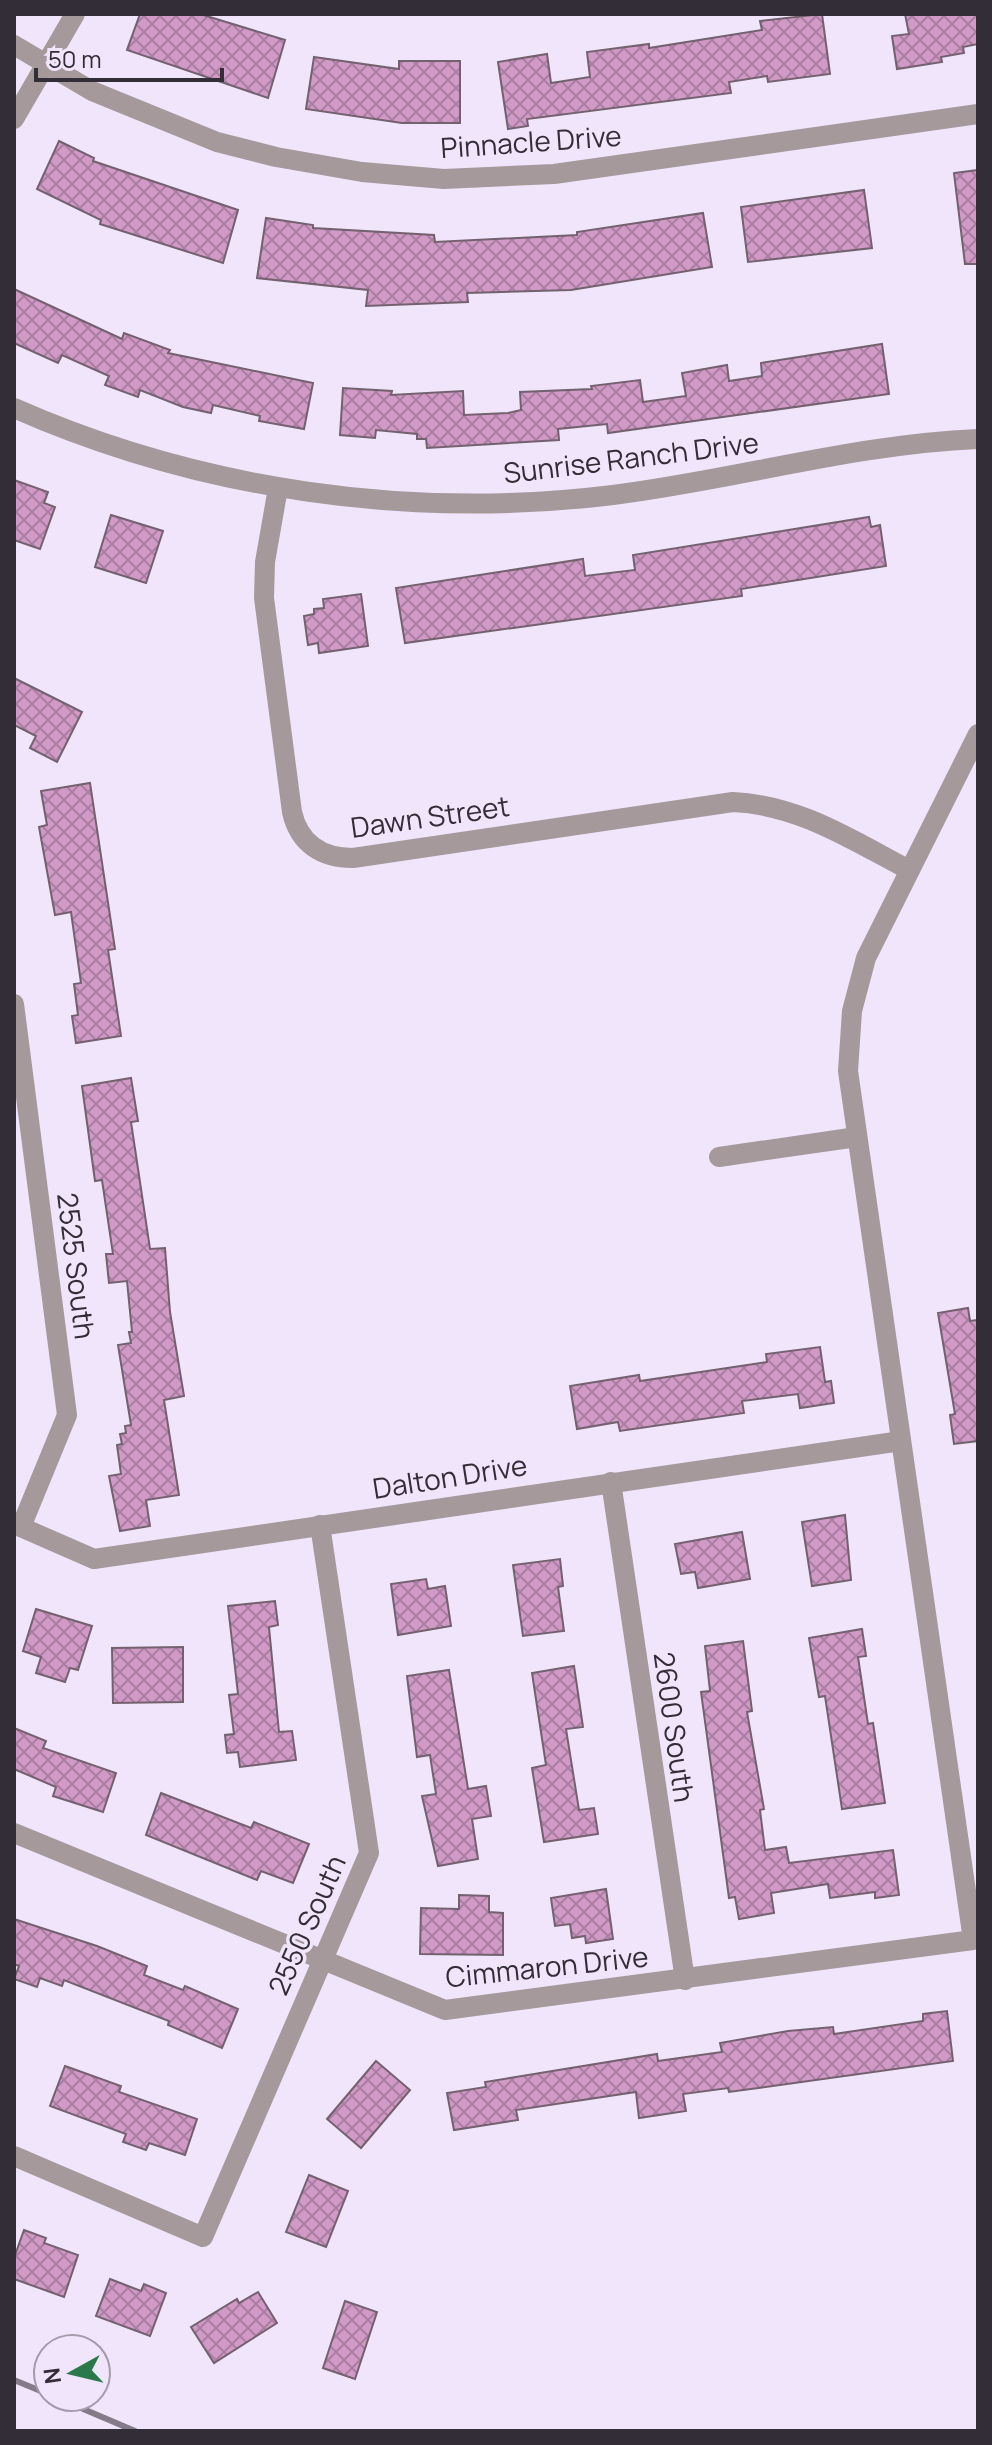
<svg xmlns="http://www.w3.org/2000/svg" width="992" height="2445" viewBox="0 0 992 2445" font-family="Manrope,sans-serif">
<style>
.building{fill:url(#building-cross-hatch);stroke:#736170;stroke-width:2}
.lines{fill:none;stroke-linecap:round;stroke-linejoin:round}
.minor{stroke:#a5999c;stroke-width:20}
.tertiary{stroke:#a5999c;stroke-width:20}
.rail{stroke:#837b8a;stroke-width:6}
.labels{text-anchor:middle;stroke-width:7;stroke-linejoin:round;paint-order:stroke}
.street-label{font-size:28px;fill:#322d36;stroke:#f1e5fb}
</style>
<defs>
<pattern id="building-cross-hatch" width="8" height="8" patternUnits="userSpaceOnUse" patternTransform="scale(2)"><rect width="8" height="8" fill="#d19ac6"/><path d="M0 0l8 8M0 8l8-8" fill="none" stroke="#aa7ea2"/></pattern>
</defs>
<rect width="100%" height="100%" fill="#f1e5fb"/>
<g class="building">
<polygon points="140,14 200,14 285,40 268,98 127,50"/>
<polygon points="822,14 830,74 768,82 767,76 729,82 731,93 527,119 528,126 508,129 498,62 547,54 551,83 590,77 587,52 649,44 649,48 762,30 760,21"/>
<polygon points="905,14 978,14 978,44 963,47 964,53 941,57 942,62 897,69 892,36 909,34"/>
<polygon points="314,57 399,69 399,61 460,61 460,123 402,123 306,109"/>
<polygon points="59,141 94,158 93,161 238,210 223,263 100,224 101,220 37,189"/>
<polygon points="978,170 978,264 965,264 954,173"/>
<polygon points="864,190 872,248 748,262 741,207"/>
<polygon points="703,213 712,267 571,290 467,293 468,302 366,306 368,290 257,278 266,218 313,225 313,228 434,235 435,242 577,235 577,232"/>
<polygon points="14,289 122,339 124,333 170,350 168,353 313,383 304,429 259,421 260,416 213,405 211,413 183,407 140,390 138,397 105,385 109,376 62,355 58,363 14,343"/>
<polygon points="882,344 889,394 608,433 607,424 558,429 559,440 427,448 426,439 417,439 417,434 376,430 375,438 340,435 343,388 392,391 391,395 463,391 464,415 508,413 521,410 520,392 592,389 591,386 640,380 643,402 686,396 682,373 727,365 729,381 762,376 761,363"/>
<polygon points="14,480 48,492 44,503 55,507 40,549 14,540"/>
<polygon points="111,515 163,531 146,583 95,567"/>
<polygon points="869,517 871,527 880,525 886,566 741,589 742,596 405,643 396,588 583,559 585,576 635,570 633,555"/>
<polygon points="361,594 368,646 319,653 318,643 308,645 304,616 314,614 314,609 324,608 323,599"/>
<polygon points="14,678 82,712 57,762 30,748 36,736 14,725"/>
<polygon points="90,783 115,949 108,950 121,1036 76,1043 72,1016 78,1015 74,984 81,983 71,912 55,915 39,827 47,825 41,791"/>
<polygon points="131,1078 138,1121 131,1122 150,1249 165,1248 170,1312 184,1396 164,1400 179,1495 146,1500 150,1526 120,1531 109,1476 121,1474 117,1445 122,1444 120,1434 126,1433 125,1426 131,1425 118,1345 131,1343 129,1332 132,1332 127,1281 109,1283 106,1254 113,1254 102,1180 95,1181 82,1086"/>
<polygon points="968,1308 970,1321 978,1320 978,1441 954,1444 950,1415 955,1414 938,1313"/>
<polygon points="820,1347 825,1382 831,1381 834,1403 800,1408 798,1394 742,1401 744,1413 620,1431 618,1422 577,1429 570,1386 639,1375 640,1381 767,1362 766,1354"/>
<polygon points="845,1515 851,1580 812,1586 802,1522"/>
<polygon points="742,1532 750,1579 698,1588 695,1572 681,1574 675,1544"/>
<polygon points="560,1559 563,1586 558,1587 564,1631 523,1636 513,1565"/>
<polygon points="426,1579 428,1589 445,1586 451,1626 398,1635 391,1584"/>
<polygon points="275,1601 278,1625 269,1627 279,1732 292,1731 296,1760 240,1767 238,1752 227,1753 225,1735 234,1734 229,1695 238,1694 228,1606"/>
<polygon points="36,1609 92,1626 78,1670 70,1668 65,1682 36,1673 41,1657 23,1651"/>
<polygon points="862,1629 866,1656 858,1657 868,1724 873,1723 885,1803 842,1809 825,1696 819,1697 809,1638"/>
<polygon points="743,1641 752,1711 747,1712 764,1809 760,1810 765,1850 786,1847 789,1863 893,1850 899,1895 875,1898 875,1892 830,1898 828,1884 771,1893 774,1913 739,1919 735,1897 729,1898 701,1692 710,1691 705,1646"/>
<polygon points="183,1647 183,1702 113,1703 112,1648"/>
<polygon points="574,1666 583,1727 566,1729 579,1810 594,1808 598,1834 544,1842 532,1768 546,1765 532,1673"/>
<polygon points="449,1670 468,1789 486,1786 491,1816 472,1819 478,1859 438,1866 422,1796 436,1794 430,1755 417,1757 407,1676"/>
<polygon points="14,1728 46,1741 43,1748 116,1773 103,1812 53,1796 56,1787 14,1769"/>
<polygon points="161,1793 251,1828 254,1822 309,1844 293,1883 261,1871 257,1880 146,1835"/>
<polygon points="606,1889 613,1939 586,1943 585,1936 572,1938 570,1924 555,1926 551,1898"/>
<polygon points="459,1895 489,1896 489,1912 503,1913 503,1955 420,1954 421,1908 459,1909"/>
<polygon points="14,1919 97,1946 147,1966 144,1975 183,1990 185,1986 238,2009 222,2048 168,2025 169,2021 64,1980 62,1986 40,1978 37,1987 14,1979 19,1966 14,1964"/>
<polygon points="947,2011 953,2061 729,2092 728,2088 683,2094 686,2111 639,2118 636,2092 516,2110 518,2120 454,2130 447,2093 486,2087 485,2082 657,2054 658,2061 722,2052 720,2043 788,2031 833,2027 834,2034 923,2021 923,2014"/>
<polygon points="376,2061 410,2090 361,2148 327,2119"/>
<polygon points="65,2066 121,2086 119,2092 197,2119 185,2155 149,2143 146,2150 123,2142 126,2134 50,2106"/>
<polygon points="309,2175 348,2191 326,2247 286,2232"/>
<polygon points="24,2230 46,2238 44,2243 78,2255 64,2297 14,2279 14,2258"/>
<polygon points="110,2279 141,2291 144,2284 166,2293 150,2336 96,2316"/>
<polygon points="258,2292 277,2323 214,2363 191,2327 237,2299 239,2303"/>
<polygon points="345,2301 377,2312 355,2379 323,2368"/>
</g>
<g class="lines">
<g class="minor">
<polyline points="14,45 92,91 217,142 276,157 362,172 444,179 554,174 978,114"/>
<polyline points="14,119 75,14"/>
<path d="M278,488L265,562L264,598L292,812C299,843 321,858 353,858L733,802C799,805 852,840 909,870"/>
<polyline points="14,1004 67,1415 21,1527"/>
<polyline points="719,1157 857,1137"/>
<polyline points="611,1482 685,1980"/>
<polyline points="14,1524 94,1559 901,1441"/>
<polyline points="14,1833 445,2010 973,1940 848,1071 852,1011 866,958 978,734"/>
<polyline points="14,2156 203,2237 369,1853 320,1525"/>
</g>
<path class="tertiary" d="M14,408C200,490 410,520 613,495C734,480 855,444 978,439"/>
<g class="rail">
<polyline points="14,2380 48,2394"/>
<polyline points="55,2397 135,2431"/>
</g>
</g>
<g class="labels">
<g class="street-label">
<text transform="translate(531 142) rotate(-4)" y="10">Pinnacle Drive</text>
<text transform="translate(631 458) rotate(-7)" y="10">Sunrise Ranch Drive</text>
<text transform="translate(430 817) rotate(-8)" y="10">Dawn Street</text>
<text transform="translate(76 1266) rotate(83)" y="10">2525 South</text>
<text transform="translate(450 1477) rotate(-9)" y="10">Dalton Drive</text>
<text transform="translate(674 1727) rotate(82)" y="10">2600 South</text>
<text transform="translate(307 1925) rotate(-66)" y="10">2550 South</text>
<text transform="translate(547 1967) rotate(-6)" y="10">Cimmaron Drive</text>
</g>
</g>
<rect width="992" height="2445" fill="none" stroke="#322d36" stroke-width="32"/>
<g transform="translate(72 2373) rotate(262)"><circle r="38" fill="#f1e5fb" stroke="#a59bac" stroke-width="2"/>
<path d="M0-6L14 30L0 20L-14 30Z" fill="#29794a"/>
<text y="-12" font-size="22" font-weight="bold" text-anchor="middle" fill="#322d36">N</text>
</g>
<path d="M36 68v12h186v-12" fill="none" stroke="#322d36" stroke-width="4"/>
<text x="48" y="68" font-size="24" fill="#322d36" stroke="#f1e5fb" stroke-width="6" paint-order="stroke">50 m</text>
</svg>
